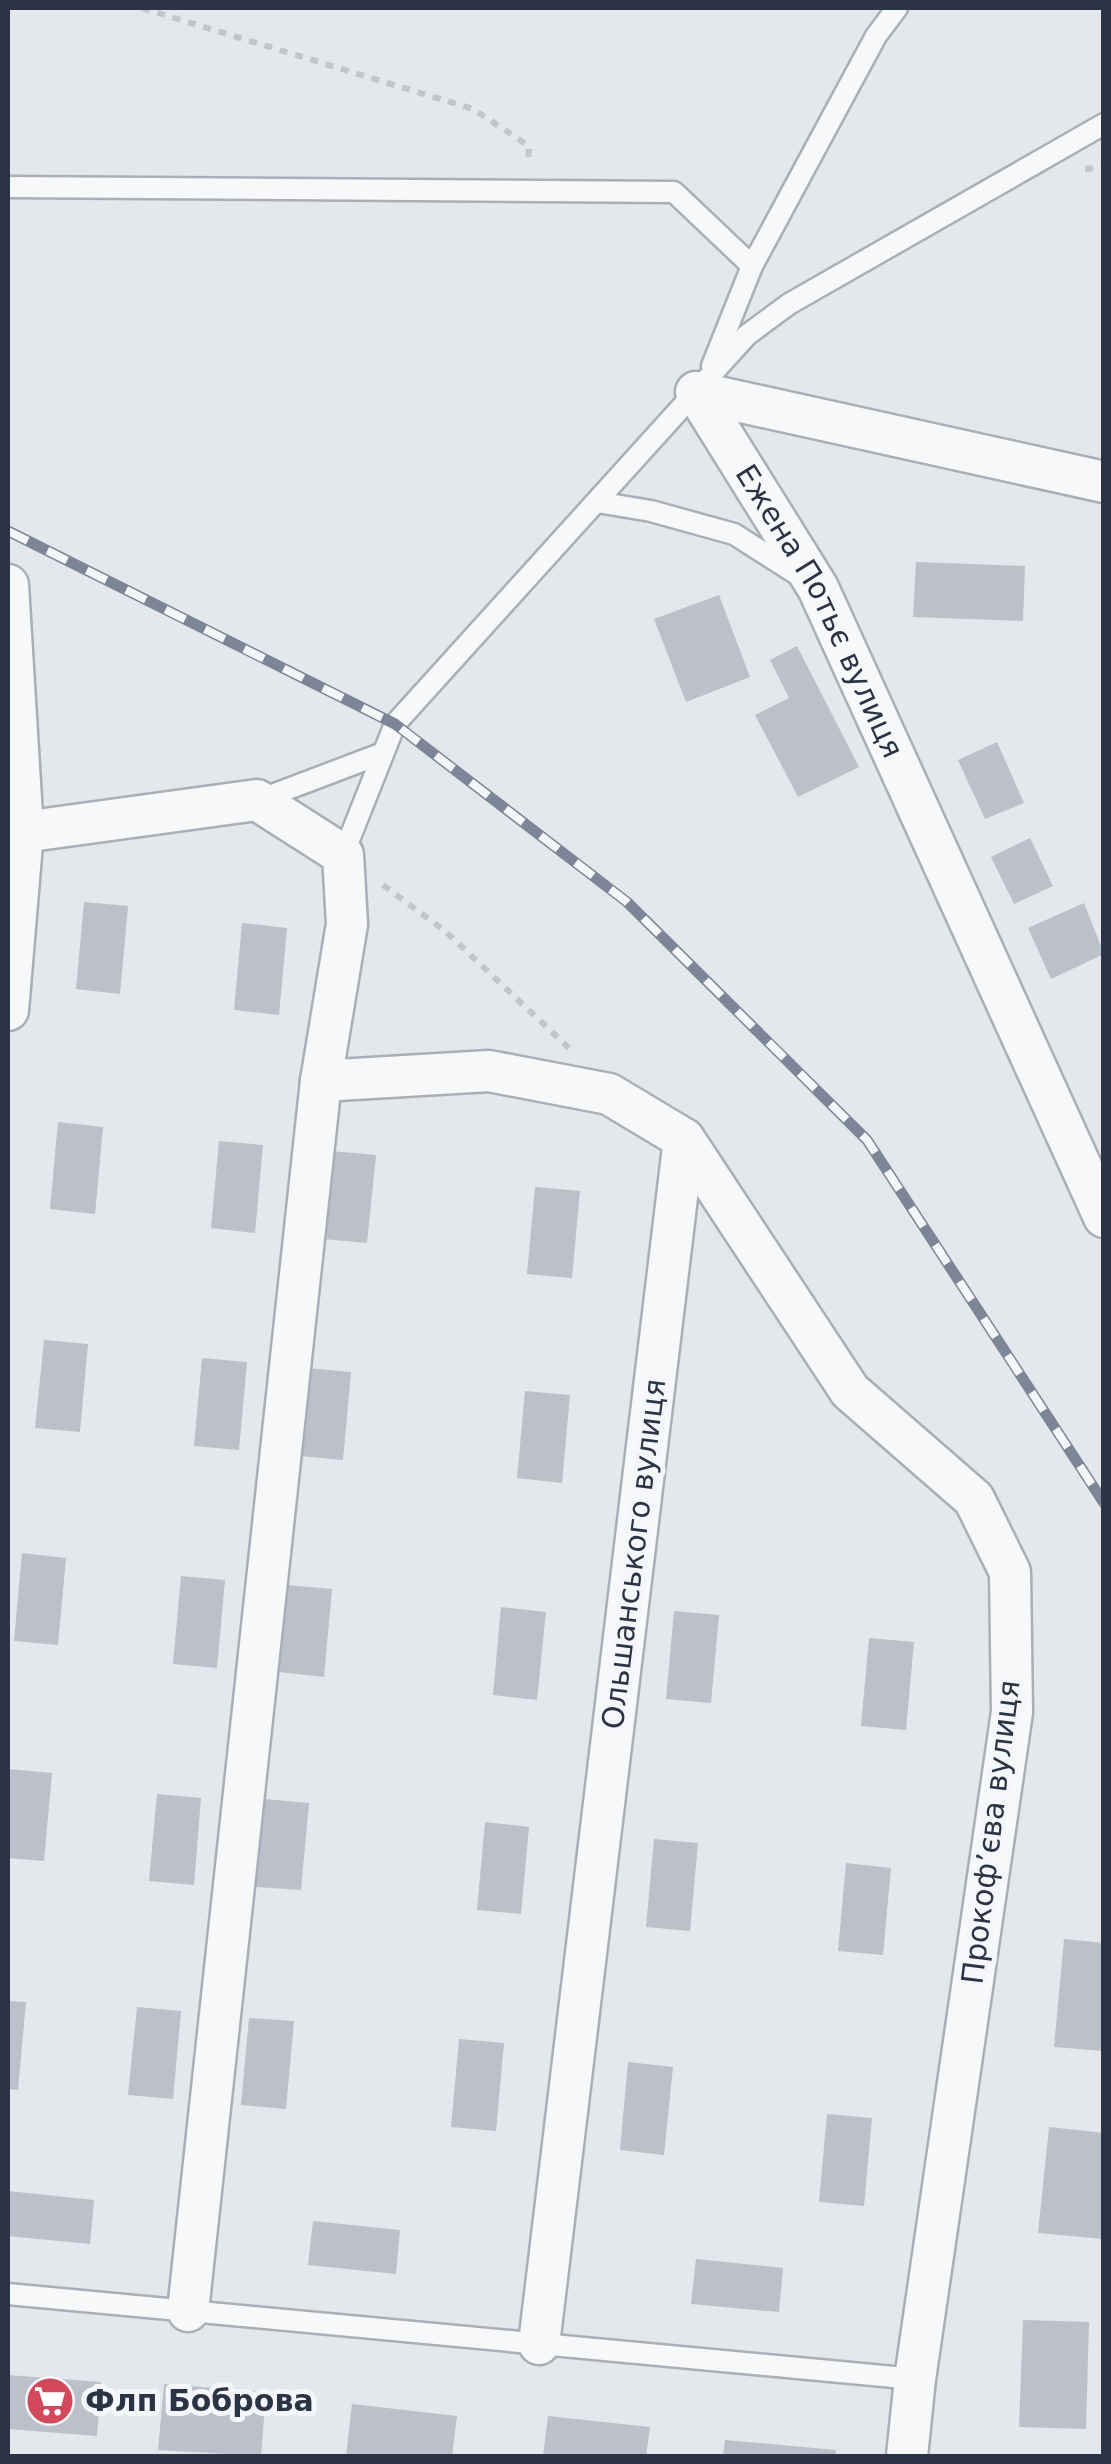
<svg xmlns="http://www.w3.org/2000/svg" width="1111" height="2464" viewBox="0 0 1111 2464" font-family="'DejaVu Sans',sans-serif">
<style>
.building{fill:#bbc0ca}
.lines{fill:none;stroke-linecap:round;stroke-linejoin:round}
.lane-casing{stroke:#a9aeb7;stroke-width:25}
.street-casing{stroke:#a9aeb7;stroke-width:45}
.path{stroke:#c2c5cb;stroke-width:6;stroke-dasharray:8 8;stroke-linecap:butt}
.lane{stroke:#f7f8fa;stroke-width:20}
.street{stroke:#f7f8fa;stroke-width:40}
.rail-casing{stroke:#7d8696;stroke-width:11}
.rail{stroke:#f4f6f9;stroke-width:8;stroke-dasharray:22;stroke-linecap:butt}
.labels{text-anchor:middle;stroke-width:10;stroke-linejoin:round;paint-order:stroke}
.street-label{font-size:30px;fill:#2b3445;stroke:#f4f6f9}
.poi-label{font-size:30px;font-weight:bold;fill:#2b3445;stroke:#f4f6f9;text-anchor:start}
</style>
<rect width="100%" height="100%" fill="#e4e7ec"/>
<g class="building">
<polygon points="916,562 1025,566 1023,621 913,617"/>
<polygon points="719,595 750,677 686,702 654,619"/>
<polygon points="797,646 859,767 798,797 755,715 789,698 770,660"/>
<polygon points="997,742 1024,803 985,819 958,760"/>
<polygon points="1030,838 1053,886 1014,904 991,857"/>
<polygon points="84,902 128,906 120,994 76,989"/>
<polygon points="1084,903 1104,954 1051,979 1028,928"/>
<polygon points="242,923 287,928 279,1015 234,1010"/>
<polygon points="58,1122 103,1127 95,1214 50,1209"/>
<polygon points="219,1141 263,1145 255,1233 211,1228"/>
<polygon points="331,1151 376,1155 367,1243 323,1239"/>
<polygon points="535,1187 580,1191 572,1278 527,1274"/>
<polygon points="44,1340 88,1344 80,1432 35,1428"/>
<polygon points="202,1358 247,1362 239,1450 194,1446"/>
<polygon points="307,1368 351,1372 343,1460 299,1456"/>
<polygon points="525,1391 570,1395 562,1483 517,1478"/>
<polygon points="22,1553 66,1558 58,1645 14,1641"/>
<polygon points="181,1576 225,1580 217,1668 173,1664"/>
<polygon points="287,1585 332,1589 324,1677 279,1672"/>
<polygon points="501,1607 546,1612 537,1700 493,1695"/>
<polygon points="674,1611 719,1615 711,1703 666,1699"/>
<polygon points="869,1638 914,1642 906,1730 861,1726"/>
<polygon points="8,1769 52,1773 44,1861 8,1858"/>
<polygon points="157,1794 201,1798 194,1885 149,1881"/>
<polygon points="264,1799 309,1803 301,1890 256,1887"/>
<polygon points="485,1822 529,1827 521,1914 477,1910"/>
<polygon points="654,1839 698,1843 690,1931 646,1927"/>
<polygon points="846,1863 891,1868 883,1955 838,1951"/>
<polygon points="1064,1939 1104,1943 1104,2051 1054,2047"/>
<polygon points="8,2001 26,2002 18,2090 8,2089"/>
<polygon points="137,2007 181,2011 173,2099 128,2095"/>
<polygon points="249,2018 294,2021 286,2109 241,2105"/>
<polygon points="459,2039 504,2043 496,2131 451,2127"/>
<polygon points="628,2062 673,2067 664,2155 620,2150"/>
<polygon points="827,2114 872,2118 864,2206 819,2202"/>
<polygon points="1049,2127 1104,2133 1104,2239 1038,2233"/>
<polygon points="8,2191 94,2200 90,2244 8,2236"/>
<polygon points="313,2221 400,2230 396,2274 308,2265"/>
<polygon points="696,2259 783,2268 779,2312 691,2304"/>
<polygon points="1023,2320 1089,2322 1086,2429 1019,2427"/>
<polygon points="8,2375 101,2382 97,2436 8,2429"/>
<polygon points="164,2384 266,2392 261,2456 158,2450"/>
<polygon points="352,2404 457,2416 452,2456 346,2456"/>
<polygon points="548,2416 650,2427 646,2456 543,2456"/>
<polygon points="725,2440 836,2450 835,2456 723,2456"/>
</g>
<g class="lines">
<g class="lane-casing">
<g id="lane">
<polyline points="8,187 674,192 752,266 876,36 897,8"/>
<polyline points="712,366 752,266"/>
<polyline points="597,502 651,511 734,534 800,576"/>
<polyline points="259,800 383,753"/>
<polyline points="343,855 395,724 747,335 789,304 1104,124"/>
<polyline points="8,2294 915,2379"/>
</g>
</g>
<g class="street-casing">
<g id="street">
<path id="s1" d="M1104,482L696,392L818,588L1104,1217"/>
<polyline points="8,585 23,832 8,1010"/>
<polyline points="23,832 257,800 343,855 347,924 321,1081 489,1071 609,1094 684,1139 539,2344"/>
<polyline points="684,1139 850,1391 974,1499 1010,1572 1012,1712 915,2379 907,2456"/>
<polyline points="188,2311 321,1081"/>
</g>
</g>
<g class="path">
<polyline points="142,8 473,109 529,146 528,164"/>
<polyline points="1085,169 1104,167"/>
<polyline points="383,885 445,931 569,1048"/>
</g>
<use href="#lane" class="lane"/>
<use href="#street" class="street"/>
<g class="rail-casing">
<polyline id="rail" points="8,531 395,724 627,902 867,1140 1104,1503"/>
</g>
<use href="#rail" class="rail"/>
</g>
<defs>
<g id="supermarket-disc" transform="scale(2.5)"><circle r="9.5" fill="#d1495b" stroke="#f4f6f9"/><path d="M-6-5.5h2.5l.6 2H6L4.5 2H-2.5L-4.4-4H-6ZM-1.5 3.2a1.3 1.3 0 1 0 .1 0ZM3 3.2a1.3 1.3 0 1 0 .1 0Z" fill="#fff"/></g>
</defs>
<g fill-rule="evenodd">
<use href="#supermarket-disc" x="50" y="2401"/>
</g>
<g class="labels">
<g class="street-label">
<text dy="10" stroke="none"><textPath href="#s1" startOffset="670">Ежена Потьє вулиця</textPath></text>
<text transform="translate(634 1554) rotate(-83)" y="10">Ольшанського вулиця</text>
<text transform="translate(991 1832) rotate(-83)" y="10">Прокоф’єва вулиця</text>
</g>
<g class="poi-label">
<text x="85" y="2411">Флп Боброва</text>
</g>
</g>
<rect width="1111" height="2464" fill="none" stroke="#2b3445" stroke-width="20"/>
</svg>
